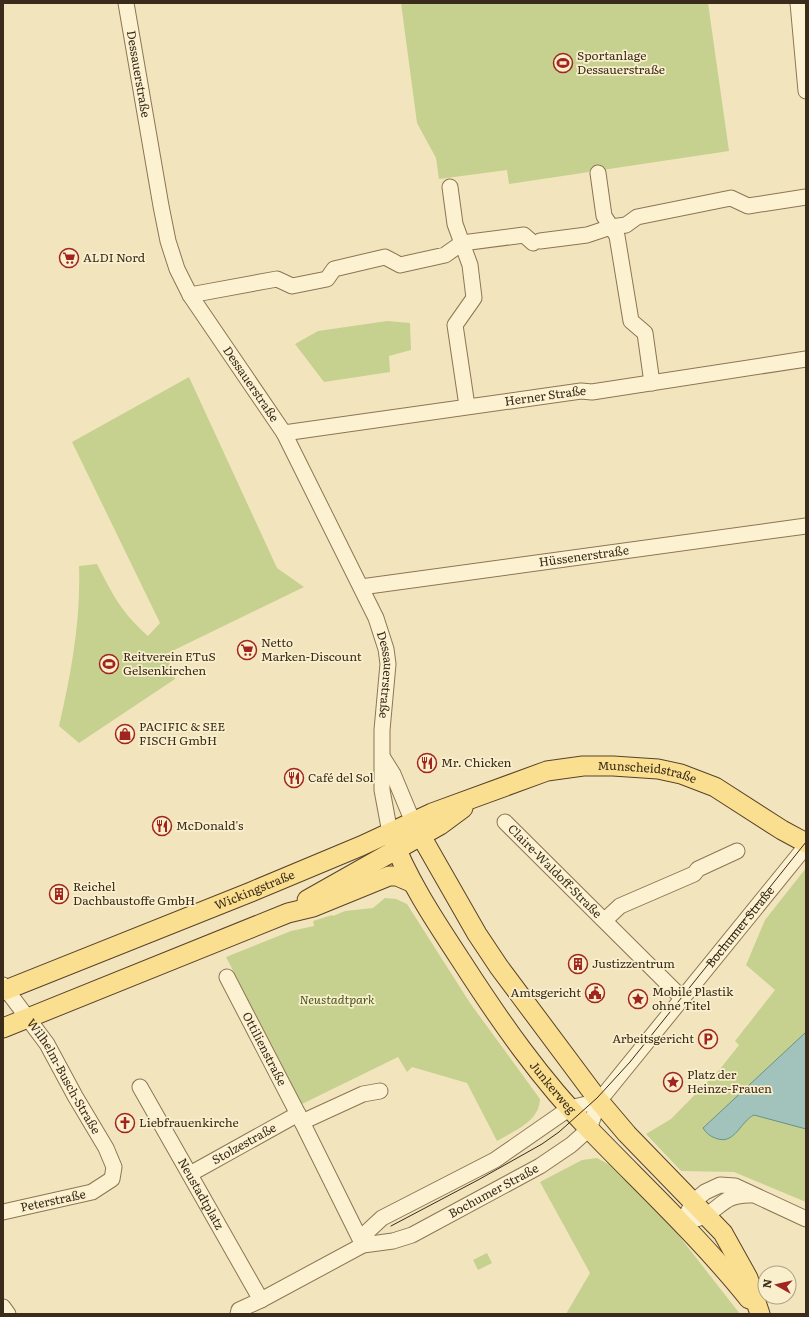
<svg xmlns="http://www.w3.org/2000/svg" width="809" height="1317" viewBox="0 0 809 1317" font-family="Literata,serif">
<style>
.green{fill:#c6d190}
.water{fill:#a1c3bb;stroke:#679289}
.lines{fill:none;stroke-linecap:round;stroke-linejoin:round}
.minor-casing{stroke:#8c7554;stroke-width:17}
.major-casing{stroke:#594229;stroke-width:21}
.minor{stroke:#fcf2d1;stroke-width:15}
.major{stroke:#fadf90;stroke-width:19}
.tram{stroke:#3a2b1a;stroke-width:1}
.labels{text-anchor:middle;stroke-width:3.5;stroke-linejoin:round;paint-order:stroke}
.poi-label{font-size:12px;fill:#3a2b1a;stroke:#f9efcd;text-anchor:start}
.street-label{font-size:12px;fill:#3a2b1a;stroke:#f9efcd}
.park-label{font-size:12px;font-style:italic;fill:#47581f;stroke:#f9efcd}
</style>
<rect width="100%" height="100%" fill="#f2e5bd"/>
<g class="green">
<polygon points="401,3 708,3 729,151 509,184 507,170 439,179 436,158 417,123"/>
<polygon points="387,321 410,323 411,350 389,356 390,372 324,382 295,344 318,331"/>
<path d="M189,377L277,568L304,587L166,654L175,679L79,743L59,726C71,674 81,620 79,566L97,564C113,595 121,612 148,636L160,623L72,442Z"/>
<polygon points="806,868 806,1202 734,1172 681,1171 646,1134 671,1119 720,1069 739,1045 735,1041 775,990 746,965 765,920"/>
<path d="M385,898L396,899L407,904L470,1003L540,1099C539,1122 515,1130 497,1141L467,1083L412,1067L407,1072L398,1057L302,1104L226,957L291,931L314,926L313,921L332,915L333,916L345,911L373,908Z"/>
<polygon points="597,1158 610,1165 676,1232 740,1314 566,1314 590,1273 540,1182 582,1160"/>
<polygon points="487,1253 492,1263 478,1270 473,1260"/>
</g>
<path class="water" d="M806,1032V1129L754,1115C741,1121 735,1144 718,1139C711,1137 707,1134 703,1128Z"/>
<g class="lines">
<g class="minor-casing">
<g id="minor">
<path id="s1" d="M126,3L161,206L168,241L177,269L190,295L284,433L376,618L386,649L388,664L382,730V790L390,833"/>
<polyline points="798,3 806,91"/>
<polyline points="598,173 604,216 617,236 631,321 645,333 652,383"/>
<polyline points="450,187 455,224 470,265 474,298 455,325 467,406"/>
<polyline points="540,241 587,235 611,227 626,225 637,217 731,198 748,206 806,197"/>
<polyline points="190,295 277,279 292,286 327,279 334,269 385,257 400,265 445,255 462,243 524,235 533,243"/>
<path id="s2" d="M284,433L581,391L592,392L806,359"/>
<path id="s3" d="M361,587L806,526"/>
<polyline points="383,758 393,774 413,822"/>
<path id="s4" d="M505,822L683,999"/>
<polyline points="605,920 620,906 694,874 698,869 737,851"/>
<path id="s5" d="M227,977L298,1114L363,1245"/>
<path id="s6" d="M3,985L47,1044L75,1096L106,1148L114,1167L112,1179L92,1192L3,1212"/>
<path id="s7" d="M140,1087L261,1300"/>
<polyline points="302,1122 363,1094 380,1091"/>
<path id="s8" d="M190,1174L298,1114"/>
<path d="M697,1219C721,1211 721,1194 751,1195"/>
<polyline points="682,1224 693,1202 705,1192 720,1185 735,1186 806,1219"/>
<polyline points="363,1245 368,1231 382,1218 495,1160 570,1108 599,1101"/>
<polyline points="3,1307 8,1314"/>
<path id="s9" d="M238,1314L239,1310L261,1300L363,1245L393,1241L412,1235L540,1166L571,1145L589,1129L599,1101L806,846"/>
</g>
</g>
<g class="major-casing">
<g id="major">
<polyline points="413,822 477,934 499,967 599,1101 627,1134 723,1233 748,1278 760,1314"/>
<path id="s10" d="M390,833C407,879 435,921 462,962C500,1021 541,1080 590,1130C644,1186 701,1239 749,1299"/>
<polyline points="307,900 440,825 463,808"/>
<path id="s11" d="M3,991L251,892L361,846L432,813L547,771L583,766H613L658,769L681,774L715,787L782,830L806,843"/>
<polyline points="3,1028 288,913 313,907 389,876 397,876 413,883"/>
</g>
</g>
<use href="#minor" class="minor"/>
<use href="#major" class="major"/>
<polyline class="tram" points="391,1226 478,1180 542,1144 559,1132 597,1098 630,1062 806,842"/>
</g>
<defs>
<g id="stadium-ring" transform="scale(1)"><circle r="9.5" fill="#f9efcd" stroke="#a1241e" stroke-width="1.5"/><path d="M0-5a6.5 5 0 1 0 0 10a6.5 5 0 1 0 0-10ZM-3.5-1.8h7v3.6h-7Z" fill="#a1241e"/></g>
<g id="supermarket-ring" transform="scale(1)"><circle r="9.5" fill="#f9efcd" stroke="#a1241e" stroke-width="1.5"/><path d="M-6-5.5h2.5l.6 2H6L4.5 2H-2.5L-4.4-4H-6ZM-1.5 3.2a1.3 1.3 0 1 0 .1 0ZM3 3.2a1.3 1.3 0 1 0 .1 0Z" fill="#a1241e"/></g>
<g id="shop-ring" transform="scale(1)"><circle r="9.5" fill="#f9efcd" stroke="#a1241e" stroke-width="1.5"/><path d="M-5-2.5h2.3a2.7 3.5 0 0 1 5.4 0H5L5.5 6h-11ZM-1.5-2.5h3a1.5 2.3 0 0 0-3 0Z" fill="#a1241e"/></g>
<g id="restaurant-ring" transform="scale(1)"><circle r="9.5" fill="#f9efcd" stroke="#a1241e" stroke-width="1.5"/><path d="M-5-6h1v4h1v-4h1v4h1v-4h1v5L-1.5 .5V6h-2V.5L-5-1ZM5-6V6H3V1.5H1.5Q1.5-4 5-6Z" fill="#a1241e"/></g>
<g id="building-ring" transform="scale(1)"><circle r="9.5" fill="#f9efcd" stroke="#a1241e" stroke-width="1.5"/><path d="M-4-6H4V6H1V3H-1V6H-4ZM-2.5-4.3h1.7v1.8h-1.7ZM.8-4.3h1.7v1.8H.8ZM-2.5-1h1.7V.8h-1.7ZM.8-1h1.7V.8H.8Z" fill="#a1241e"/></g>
<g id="civic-ring" transform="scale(1)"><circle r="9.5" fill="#f9efcd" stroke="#a1241e" stroke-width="1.5"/><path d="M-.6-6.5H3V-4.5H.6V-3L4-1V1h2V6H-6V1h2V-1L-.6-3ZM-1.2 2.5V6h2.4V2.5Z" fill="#a1241e"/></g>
<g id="sight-ring" transform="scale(1)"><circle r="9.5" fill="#f9efcd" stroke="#a1241e" stroke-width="1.5"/><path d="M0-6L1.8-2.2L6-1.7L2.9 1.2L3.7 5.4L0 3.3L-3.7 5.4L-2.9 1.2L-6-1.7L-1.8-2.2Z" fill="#a1241e"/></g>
<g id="parking-ring" transform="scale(1)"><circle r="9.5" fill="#f9efcd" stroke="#a1241e" stroke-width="1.5"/><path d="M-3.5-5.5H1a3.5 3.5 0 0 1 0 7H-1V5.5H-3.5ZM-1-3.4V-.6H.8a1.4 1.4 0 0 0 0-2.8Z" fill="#a1241e"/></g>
<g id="church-ring" transform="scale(1)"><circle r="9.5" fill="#f9efcd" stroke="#a1241e" stroke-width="1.5"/><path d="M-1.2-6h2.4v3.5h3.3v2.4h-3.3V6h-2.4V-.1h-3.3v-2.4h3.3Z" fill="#a1241e"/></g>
</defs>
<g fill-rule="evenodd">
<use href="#stadium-ring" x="563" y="63"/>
<use href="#supermarket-ring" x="69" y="258"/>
<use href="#supermarket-ring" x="247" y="650"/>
<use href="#stadium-ring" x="109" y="664"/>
<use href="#shop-ring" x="125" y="734"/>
<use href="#restaurant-ring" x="427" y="763"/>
<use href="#restaurant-ring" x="294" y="778"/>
<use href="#restaurant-ring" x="162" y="826"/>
<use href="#building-ring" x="59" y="894"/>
<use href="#building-ring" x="578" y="964"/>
<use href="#civic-ring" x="595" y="993"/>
<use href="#sight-ring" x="638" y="999"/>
<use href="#parking-ring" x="708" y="1039"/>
<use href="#sight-ring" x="673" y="1082"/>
<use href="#church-ring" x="125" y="1123"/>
</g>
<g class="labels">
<g class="poi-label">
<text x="577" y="60">Sportanlage<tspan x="577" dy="14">Dessauerstraße</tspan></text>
<text x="83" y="262">ALDI Nord</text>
<text x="261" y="647">Netto<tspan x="261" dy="14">Marken-Discount</tspan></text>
<text x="123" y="661">Reitverein ETuS<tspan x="123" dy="14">Gelsenkirchen</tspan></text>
<text x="139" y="731">PACIFIC &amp; SEE<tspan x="139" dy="14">FISCH GmbH</tspan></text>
<text x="441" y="767">Mr. Chicken</text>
<text x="308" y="782">Café del Sol</text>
<text x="176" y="830">McDonald's</text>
<text x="73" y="891">Reichel<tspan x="73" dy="14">Dachbaustoffe GmbH</tspan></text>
<text x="592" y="968">Justizzentrum</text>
<text x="652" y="996">Mobile Plastik<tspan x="652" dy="14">ohne Titel</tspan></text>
<text x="581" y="997" text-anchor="end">Amtsgericht</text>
<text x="694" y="1043" text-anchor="end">Arbeitsgericht</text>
<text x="687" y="1079">Platz der<tspan x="687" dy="14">Heinze-Frauen</tspan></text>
<text x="139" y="1127">Liebfrauenkirche</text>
</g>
<g class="street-label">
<text dy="4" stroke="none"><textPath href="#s1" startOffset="72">Dessauerstraße</textPath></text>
<text dy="4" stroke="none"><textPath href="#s1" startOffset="408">Dessauerstraße</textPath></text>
<text dy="4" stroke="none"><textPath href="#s2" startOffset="264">Herner Straße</textPath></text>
<text dy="4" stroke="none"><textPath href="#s3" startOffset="225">Hüssenerstraße</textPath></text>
<text dy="4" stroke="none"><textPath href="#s1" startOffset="732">Dessauerstraße</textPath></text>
<text dy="4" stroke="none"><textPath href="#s11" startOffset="688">Munscheidstraße</textPath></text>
<text dy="4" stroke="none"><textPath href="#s4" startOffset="70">Claire-Waldoff-Straße</textPath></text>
<text dy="4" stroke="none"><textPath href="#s11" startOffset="271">Wickingstraße</textPath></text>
<text dy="4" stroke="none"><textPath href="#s9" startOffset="655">Bochumer Straße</textPath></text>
<text dy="4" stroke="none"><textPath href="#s5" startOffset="81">Ottilienstraße</textPath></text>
<text dy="4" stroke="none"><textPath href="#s6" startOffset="110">Wilhelm-Busch-Straße</textPath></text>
<text dy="4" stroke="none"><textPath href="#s10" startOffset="303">Junkerweg</textPath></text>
<text dy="4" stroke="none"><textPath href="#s8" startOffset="62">Stolzestraße</textPath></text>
<text dy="4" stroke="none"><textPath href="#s9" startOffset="287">Bochumer Straße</textPath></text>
<text dy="4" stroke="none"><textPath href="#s7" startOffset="123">Neustadtplatz</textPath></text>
<text transform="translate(53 1201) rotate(-12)" y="4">Peterstraße</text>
</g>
<g class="park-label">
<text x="337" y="1004">Neustadtpark</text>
</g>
</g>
<rect width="809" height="1317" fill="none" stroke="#3a2b1a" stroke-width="8"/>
<g transform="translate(777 1285) rotate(278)"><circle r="19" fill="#f9efcd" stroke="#ada185"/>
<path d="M0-3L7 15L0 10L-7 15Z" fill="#a1241e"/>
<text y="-6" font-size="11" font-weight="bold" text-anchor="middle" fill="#3a2b1a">N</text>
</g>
</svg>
